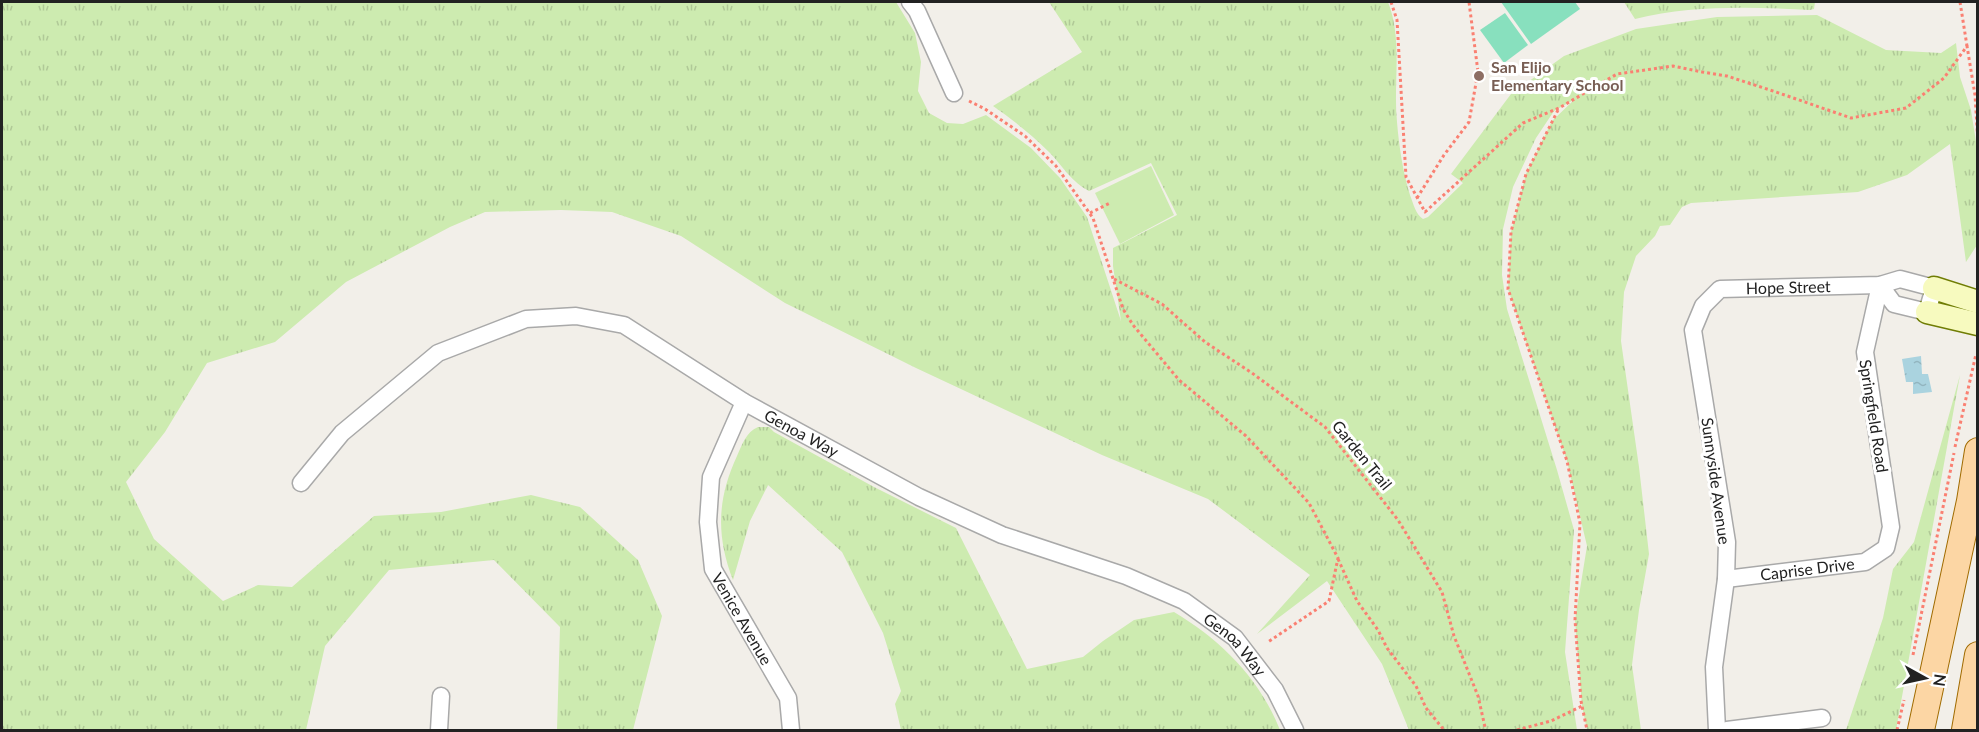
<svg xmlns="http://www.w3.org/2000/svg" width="1979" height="732" viewBox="0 0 1979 732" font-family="Lato,sans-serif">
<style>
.grass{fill:url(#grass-tufts)}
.garden{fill:#cdebb0}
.pitch{fill:#88e0be}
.water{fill:url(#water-ripples)}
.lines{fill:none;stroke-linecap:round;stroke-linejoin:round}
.street-casing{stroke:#a9a9a9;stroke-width:19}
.secondary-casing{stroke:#707d05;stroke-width:25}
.primary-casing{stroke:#a06b00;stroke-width:28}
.path{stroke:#fa8072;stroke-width:3;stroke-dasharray:3 3;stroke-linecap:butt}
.street{stroke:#fff;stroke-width:16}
.secondary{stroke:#f7fabf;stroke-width:22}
.primary{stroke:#fcd6a4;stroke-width:26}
.education-dot{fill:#8d6e63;stroke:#fff;stroke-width:2}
.labels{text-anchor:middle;stroke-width:6;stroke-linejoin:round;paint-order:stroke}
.education-label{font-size:16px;font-weight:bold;fill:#785e54;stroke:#fff;text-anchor:start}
.street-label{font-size:16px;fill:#222;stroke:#fff}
</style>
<defs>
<pattern id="grass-tufts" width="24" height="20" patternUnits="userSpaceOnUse" patternTransform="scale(1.5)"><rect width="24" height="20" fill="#cdebb0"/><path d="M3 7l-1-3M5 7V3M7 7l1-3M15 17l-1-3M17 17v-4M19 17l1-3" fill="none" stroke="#b0c997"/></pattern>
<pattern id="water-ripples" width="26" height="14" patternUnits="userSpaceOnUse" patternTransform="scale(1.5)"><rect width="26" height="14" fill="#aad3df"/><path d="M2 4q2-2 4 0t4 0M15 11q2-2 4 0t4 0" fill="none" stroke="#92b5bf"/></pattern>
</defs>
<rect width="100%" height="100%" fill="#f2efe9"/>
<g class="grass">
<path d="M2,2H896L915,33L921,62L918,91L929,113L947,123L963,124L986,115L1031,148L1060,178L1087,217L1121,321L1113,266V248L1177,215L1151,163L1089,191C1072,183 1062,165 1049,152C1032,135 1013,120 993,106L1082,52L1049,2H1388C1403,40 1393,82 1397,122C1399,146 1403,173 1410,195C1414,205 1415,213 1423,219L1428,217L1463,183L1451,174L1511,94L1564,56L1636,29L1717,17L1817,15L1886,50L1941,53L1956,43L1960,77L1971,110L1977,148V245L1966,262L1950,144L1907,175L1858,192L1691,203L1682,207L1670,225L1660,226L1655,236L1636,256L1624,292L1621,341L1639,467L1649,554L1639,610L1632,665L1641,730H1587L1582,706L1575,620L1587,546L1567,461L1508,289L1511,232L1526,174L1552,121L1575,99L1554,111L1536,138L1513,187L1503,229L1502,275L1507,309L1557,470L1574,530L1565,652L1577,730H1409L1382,664L1327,581L1257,634L1310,575L1208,499L1102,455L916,368L785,303L681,236L612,212L561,210L485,212L450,227L346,282L275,342L207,363L165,432L126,482L154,539L223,601L258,585L292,587L374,516L441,512L531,495L580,507L638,560L662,616L633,730H557L560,627L494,560L389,570L325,646L306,730H2Z"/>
<path d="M1624,2H1815L1814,9L1810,10C1752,7 1692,5 1635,19Z"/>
<polygon points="1960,375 1896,730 1846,730 1883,618 1893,569 1914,542"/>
<path d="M758,427H769L774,432L874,487L956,528L1027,669L1083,657L1103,641L1134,620L1174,612C1221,640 1260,679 1280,730H901L895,704L901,691L883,633L842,552L768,485L750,521L733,580C716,536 717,499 737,456C742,445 746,432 758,427Z"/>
</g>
<polygon class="garden" points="1151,166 1174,215 1120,244 1095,193"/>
<g class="pitch">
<polygon points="1501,2 1575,2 1580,9 1531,44"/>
<polygon points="1505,13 1528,45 1504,63 1480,30"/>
</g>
<polygon class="water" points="1921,356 1922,374 1928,374 1932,392 1913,394 1913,382 1906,382 1902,359"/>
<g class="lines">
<g class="street-casing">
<g id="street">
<polyline points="910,2 917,11 954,93"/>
<path id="s1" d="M744,402L711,477L708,522L713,569L788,698L791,730"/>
<path id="s2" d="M301,483L342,433L438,353L526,319L576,316L624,325L744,402L919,497L1002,535L1126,576L1184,601L1235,638L1275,690L1295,730"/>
<path id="s3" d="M1726,579L1865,562L1886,548L1891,527L1865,352L1880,285"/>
<polyline points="439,730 441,696"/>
<path id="s4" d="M1717,730L1714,667L1726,579L1727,542L1693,330L1703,306L1720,289L1880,285L1900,279L1934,288L1927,312L1894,304L1880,285"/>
<polyline points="1727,730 1822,718"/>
</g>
</g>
<g class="secondary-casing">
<g id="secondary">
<polyline points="1934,288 1978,302"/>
<polyline points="1927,312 1978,324"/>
</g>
</g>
<g class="primary-casing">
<g id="primary">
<polyline points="1921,730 1970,501 1978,451"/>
<polyline points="1965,730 1978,655"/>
</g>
</g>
<g class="path">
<polyline points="1391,2 1397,20 1406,177 1425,212 1523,123 1559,108 1617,74 1673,66 1702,72 1727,76 1776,92 1851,118 1906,108 1944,78 1967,46 1975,95 1978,143"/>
<polyline points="1960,2 1967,46"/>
<polyline points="969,101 985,109 1025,136 1056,166 1093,218 1123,309 1133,325 1179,380 1246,436 1309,503 1338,558 1329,601 1268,642"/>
<polyline points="1558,110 1526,174 1511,232 1508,289 1567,461 1580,523 1575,620 1581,701 1587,730"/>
<polyline points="1417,198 1444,155 1469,122 1478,72 1469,2"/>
<polyline points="1090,213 1110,203"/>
<polyline points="1977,259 1978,259"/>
<polyline points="1114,279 1162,304 1205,342 1252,373 1325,427 1398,520 1442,592 1454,636 1478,696 1485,727 1483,730"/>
<polyline points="1955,447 1976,354"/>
<polyline points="1338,559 1357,601 1378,630 1387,648 1416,686 1426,708 1444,730"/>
<polyline points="1913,655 1954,453"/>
<polyline points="1517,730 1551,721 1582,706"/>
<polyline points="1897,730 1904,700"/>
</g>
<use href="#street" class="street"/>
<use href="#secondary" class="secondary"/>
<use href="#primary" class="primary"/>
</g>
<circle class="education-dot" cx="1479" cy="76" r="6"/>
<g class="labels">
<g class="education-label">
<text x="1491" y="73">San Elijo<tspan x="1491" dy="18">Elementary School</tspan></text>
</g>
<g class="street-label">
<text dy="6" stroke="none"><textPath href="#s4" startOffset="522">Hope Street</textPath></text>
<text transform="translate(1874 416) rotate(81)" y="6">Springfield Road</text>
<text dy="6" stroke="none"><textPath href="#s2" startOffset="591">Genoa Way</textPath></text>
<text transform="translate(1362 455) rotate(51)" y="6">Garden Trail</text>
<text transform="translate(1716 481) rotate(82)" y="6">Sunnyside Avenue</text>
<text dy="6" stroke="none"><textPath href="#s3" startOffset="82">Caprise Drive</textPath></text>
<text dy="6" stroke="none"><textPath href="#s1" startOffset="232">Venice Avenue</textPath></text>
<text dy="6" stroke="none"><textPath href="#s2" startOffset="1077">Genoa Way</textPath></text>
</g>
</g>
<rect width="1979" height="732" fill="none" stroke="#222222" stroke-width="6"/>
<g transform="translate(1925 678) rotate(98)" stroke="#ffffff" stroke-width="4.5" paint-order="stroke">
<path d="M0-4.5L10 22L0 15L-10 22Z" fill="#222222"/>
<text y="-9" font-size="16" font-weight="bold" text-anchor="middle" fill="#222222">N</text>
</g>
</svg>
